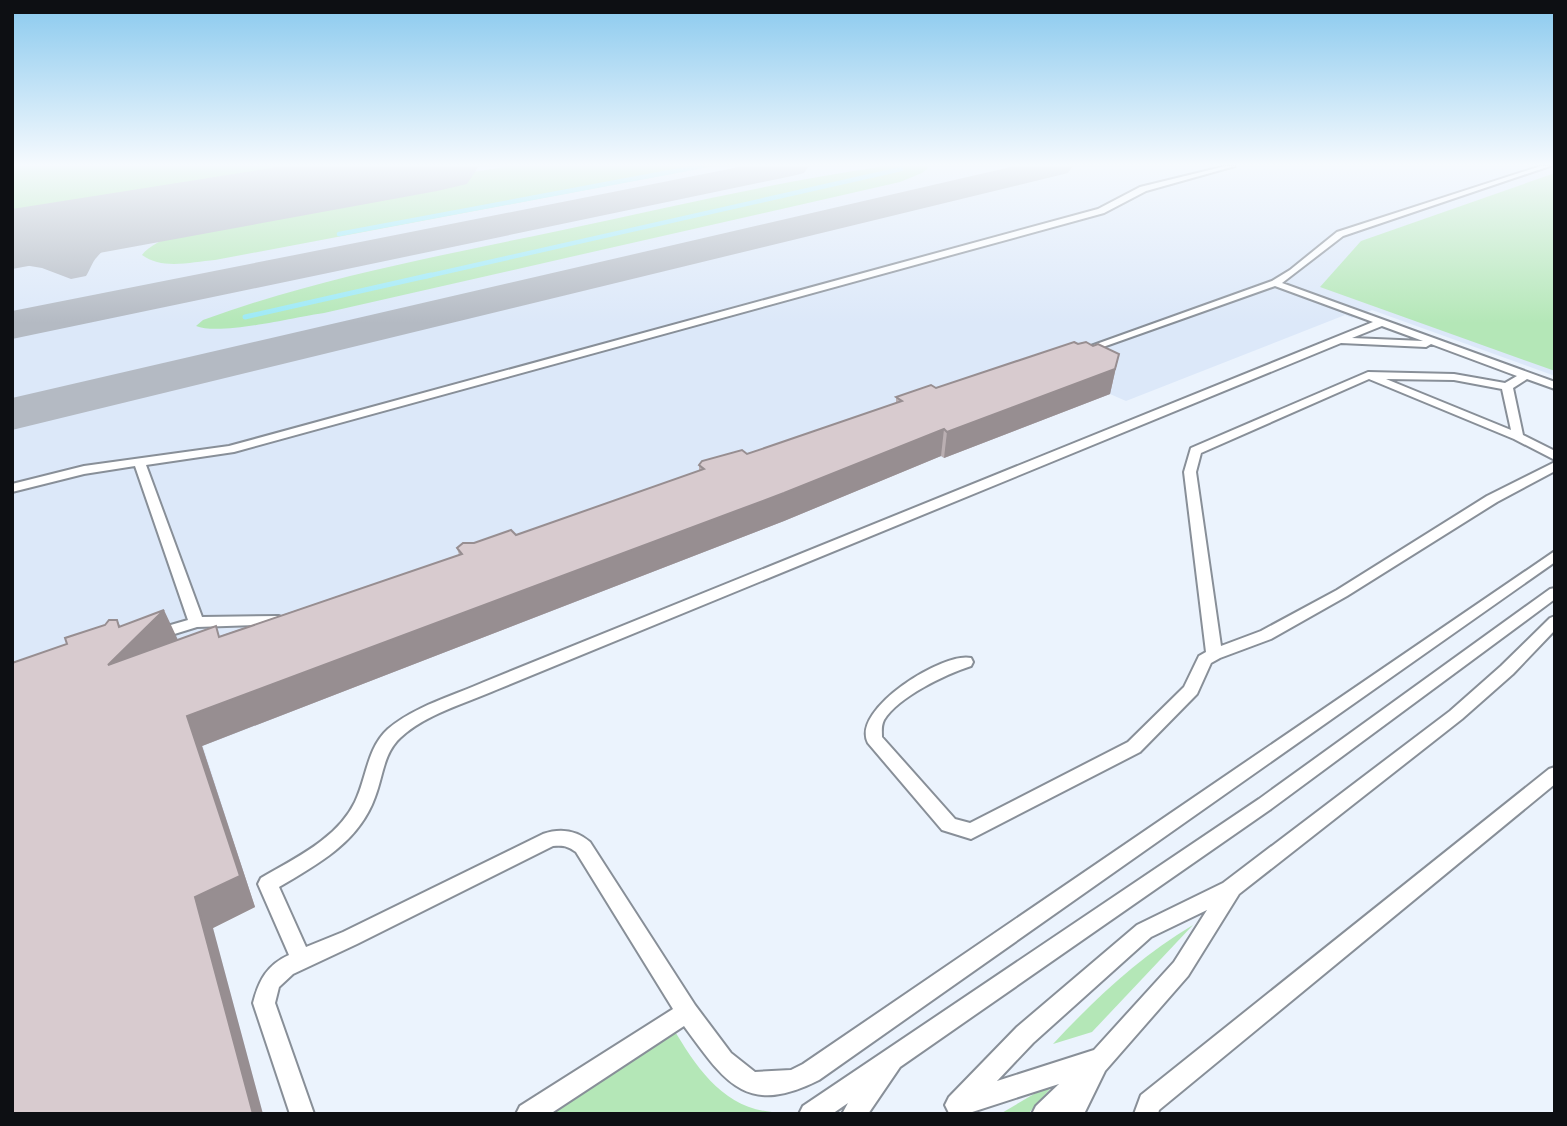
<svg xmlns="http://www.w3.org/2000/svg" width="1567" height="1126" viewBox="0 0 1567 1126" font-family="Quicksand,sans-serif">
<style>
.built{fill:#dce8f9}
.green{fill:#b4e7b7}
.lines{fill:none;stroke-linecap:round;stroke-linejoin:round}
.stream-far1{stroke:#9ce9f6;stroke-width:4.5}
.stream{stroke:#9ce9f6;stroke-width:5}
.taxiway{fill:#b4bac3;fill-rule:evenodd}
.runway{fill:#b4bac3;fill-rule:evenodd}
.service-casing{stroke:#888f98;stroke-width:4}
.service{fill:#fff;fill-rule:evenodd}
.wall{fill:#baafb2}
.shaded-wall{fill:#978e91}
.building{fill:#d8cbcf;stroke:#978e91;stroke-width:2}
</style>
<rect width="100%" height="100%" fill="#ebf3fd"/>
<polygon class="built" points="12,166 1555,166 1555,376 1372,310 1352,318 1345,315 1126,401 1110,394 944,458 940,456 784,521 203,746 255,907 213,928 263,1114 12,1114"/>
<g class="green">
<polygon points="12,166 360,166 12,223"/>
<path d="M512,166H713L215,260C191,262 162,270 142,255C177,211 445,177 512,166Z"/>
<path d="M886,166H928V168L922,173L900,182L324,313C295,317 220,336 196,326L203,320C318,278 439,256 558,231C667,208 775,182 886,166Z"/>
<polygon points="1555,173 1555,371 1320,287 1361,241"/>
<path d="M1193,925L1092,1032L1053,1044C1095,999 1139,957 1193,925Z"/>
<path d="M673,1028C696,1067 723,1108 772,1112L541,1114Z"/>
<polygon points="1058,1080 1028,1114 1000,1114"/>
</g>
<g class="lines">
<g class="stream-far1">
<polyline points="339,234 702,166"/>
<polyline points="423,277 901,169"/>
</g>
<polyline class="stream" points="245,317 431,275"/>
<g class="taxiway">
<polygon points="744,166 809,166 804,173 792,176 12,339 12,311"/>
<polygon points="1015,166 1073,166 1068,173 12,430 12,398"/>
<path d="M181,199L194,202L199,210L194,218C167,225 115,234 97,257C92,262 90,270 86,276L71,279L42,268L12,263V239L61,248C90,216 140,208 181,199Z"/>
</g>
<polygon class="runway" points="284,166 479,166 467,184 437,191 12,269 12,209"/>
<g class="service-casing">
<g id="service">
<polygon points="1226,166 1235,166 1146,191 1104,213 234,452 146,465 202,617 279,616 284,618 287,621 284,624 197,627 155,640 150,639 147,635 150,631 188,620 135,466 84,474 12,492 12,484 84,466 229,446 1098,209 1140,187"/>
<path d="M1541,166H1550L1343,236L1282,283L1555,382V389L1527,379L1513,388L1523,435L1555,451V460L1514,439L1369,379L1201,453L1196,472L1221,646L1261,631L1337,590L1487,496L1555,462V471L1497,502L1347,596L1271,639L1220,658L1211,663L1197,694L1140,752L971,839L942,830L868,743C850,709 945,651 971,658L973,662L971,666C946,674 898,697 884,720C881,726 882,731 882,737L955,819L970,823L1128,742L1184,687L1199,656L1206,652L1184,472L1191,448L1368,372L1454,374L1505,383L1517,376L1431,344L1426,347L1341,343L496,690C464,704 426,714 400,738C383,754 383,777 375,797C359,842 318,864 279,887L306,947L343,932L543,834C560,828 576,830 590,842L695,1005L731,1053L755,1072L791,1070L803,1064L1555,551V562L819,1080C746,1117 725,1082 684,1026L550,1114H516L520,1106L673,1009L576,852C568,846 563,845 553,846L357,944L293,974L279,987L275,1003L314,1114H290L253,1003C259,980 267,965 289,955L258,884L261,878C295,858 337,839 355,802C367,777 367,748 388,729C415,706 453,696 484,682L1373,322L1275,286L1086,353L1077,351L1272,281L1290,270L1337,232ZM1382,326L1423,341L1352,338ZM1386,379L1454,380L1502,389L1511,430Z"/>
<polygon points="1555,588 1555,599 1271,809 900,1067 868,1114 842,1114 848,1103 832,1114 799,1114 803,1106 1259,799 1550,589"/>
<path d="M1555,616V630L1513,674L1462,719L1239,894L1188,976L1105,1071L1084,1114H1032L1036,1106L1059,1084L966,1114L949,1113L945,1105L949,1097L1017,1027L1137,925L1223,883L1450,711L1501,666L1550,618ZM1207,910L1174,962L1094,1050L997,1081L1033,1043L1151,937Z"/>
<polygon points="1555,767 1555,784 1159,1110 1158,1114 1134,1114 1141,1095 1549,769"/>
</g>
</g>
<use href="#service" class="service"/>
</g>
<polygon class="wall" points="1078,344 1093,346 1119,354 1110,394 944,458 941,456 784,521 202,746 255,907 213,928 120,627 178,640 220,636 459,555 457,548 474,543 516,535 699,471 699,465 747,454 896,403 896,397 936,388"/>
<g class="shaded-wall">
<polygon points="1119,354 1110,394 944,458 947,432"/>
<polygon points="944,429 941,456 784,521 202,746 255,907 213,928 263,1114 253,1114 195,897 187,716"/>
<polygon points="164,610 178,640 108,665 119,627 117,620 129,644"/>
</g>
<polygon class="building" points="1074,342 1078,344 1086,342 1093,346 1098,344 1119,354 1115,369 947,432 944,429 784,493 187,716 240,876 195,897 253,1114 12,1114 12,663 67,644 65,638 105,625 109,620 117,620 119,627 164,610 108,665 216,626 219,637 462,554 457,548 463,543 474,543 511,530 516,535 704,469 699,465 702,461 742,450 747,454 902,401 896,397 931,385 936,388"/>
<linearGradient id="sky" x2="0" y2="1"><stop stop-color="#89c9ee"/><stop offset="0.51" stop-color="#f6fafe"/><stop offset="1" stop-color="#f6fafe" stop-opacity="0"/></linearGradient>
<rect width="1567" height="323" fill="url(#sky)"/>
<rect width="1567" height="1126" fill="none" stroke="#0d0f13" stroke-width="28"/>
</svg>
